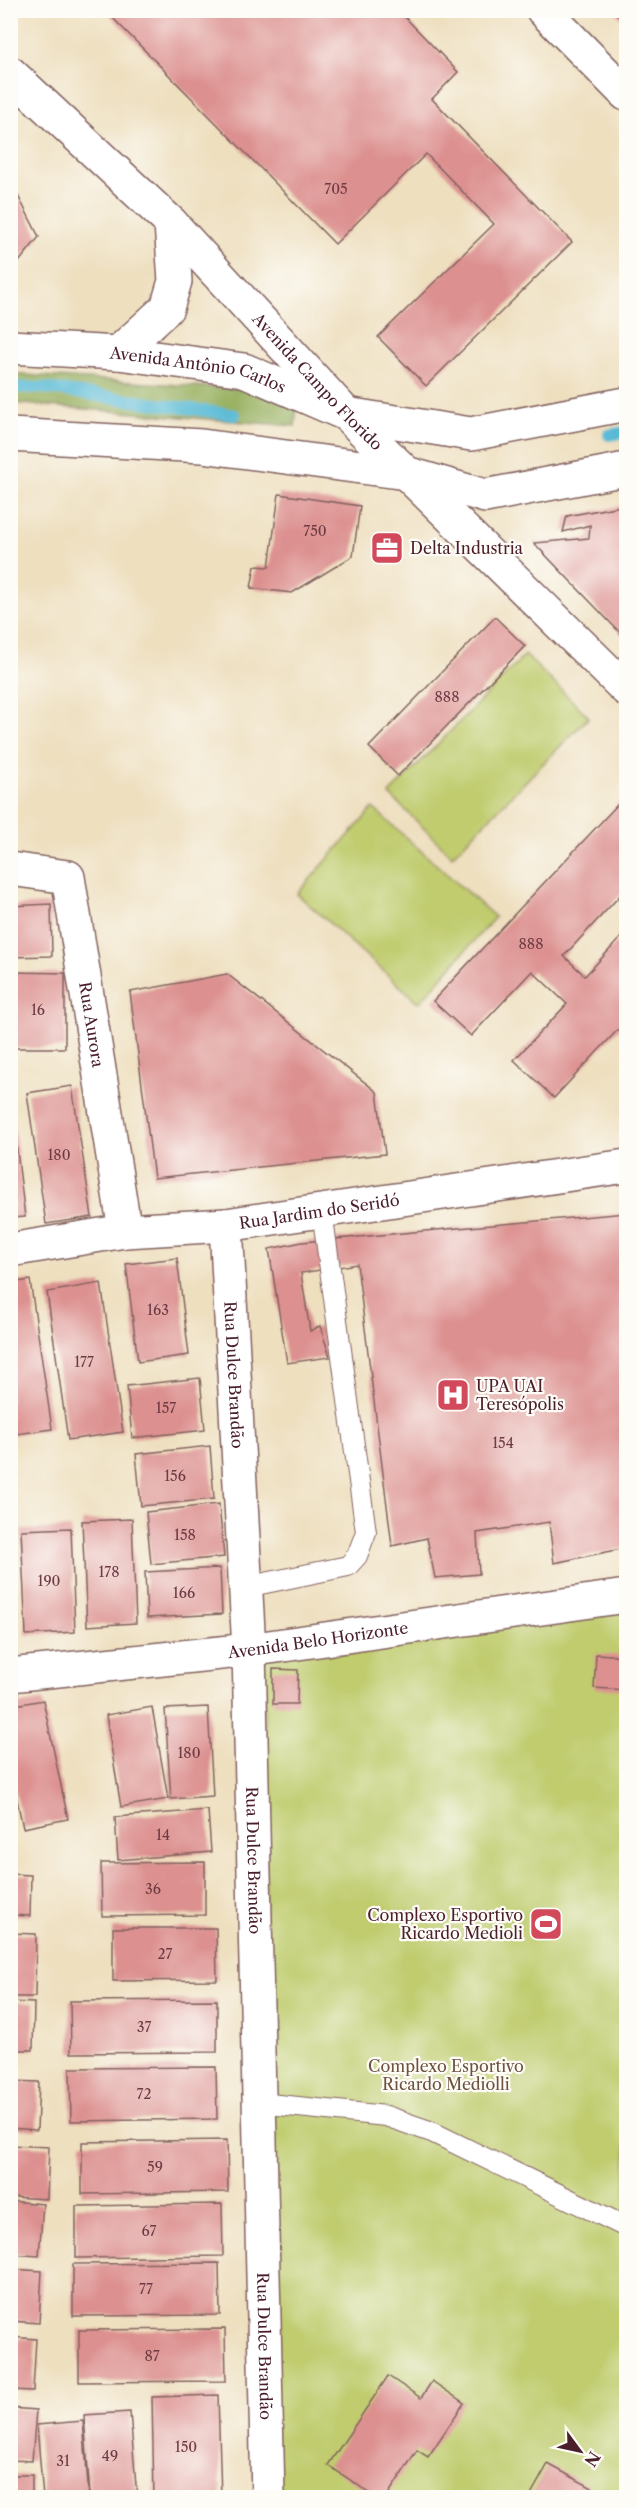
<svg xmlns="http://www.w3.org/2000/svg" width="637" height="2508" viewBox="0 0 637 2508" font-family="'Libre Caslon Text',serif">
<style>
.green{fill:#c0cc6e;stroke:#85764c;stroke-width:1.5}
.forest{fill:#98b061;stroke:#716846;stroke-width:1.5}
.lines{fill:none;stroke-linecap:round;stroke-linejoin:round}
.stream{stroke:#57b9d5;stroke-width:12}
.building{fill:#dc908f}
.service-casing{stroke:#83625f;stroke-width:22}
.minor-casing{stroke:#83625f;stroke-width:36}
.tertiary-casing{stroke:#83625f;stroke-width:36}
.secondary-casing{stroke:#83625f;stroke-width:36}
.service{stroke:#fff;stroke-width:20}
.minor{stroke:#fff;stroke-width:33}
.tertiary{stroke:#fff;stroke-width:33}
.secondary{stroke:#fff;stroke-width:33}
.labels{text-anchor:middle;stroke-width:4.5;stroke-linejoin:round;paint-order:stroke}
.number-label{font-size:14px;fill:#6e3b44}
.street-label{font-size:16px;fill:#4a1f2b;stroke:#fdfcf7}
.poi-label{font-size:16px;fill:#4a1f2b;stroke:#fdfcf7;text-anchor:start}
.park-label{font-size:16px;fill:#6d533f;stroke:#fdfcf7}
</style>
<rect width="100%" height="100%" fill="#fdfcf7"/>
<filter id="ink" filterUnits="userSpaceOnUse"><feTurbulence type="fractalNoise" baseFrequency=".0167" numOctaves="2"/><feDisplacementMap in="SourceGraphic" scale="12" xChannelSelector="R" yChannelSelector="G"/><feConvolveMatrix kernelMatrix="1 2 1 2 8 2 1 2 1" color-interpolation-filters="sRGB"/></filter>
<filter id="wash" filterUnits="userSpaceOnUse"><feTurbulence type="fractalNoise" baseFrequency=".008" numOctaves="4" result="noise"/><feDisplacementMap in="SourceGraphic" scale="24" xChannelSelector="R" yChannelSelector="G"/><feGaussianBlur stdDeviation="1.35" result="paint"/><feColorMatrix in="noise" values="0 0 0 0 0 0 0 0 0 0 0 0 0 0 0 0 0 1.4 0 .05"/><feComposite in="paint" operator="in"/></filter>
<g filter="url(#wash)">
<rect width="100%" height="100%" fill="#eedfbf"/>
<g class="green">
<polygon points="525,655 589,717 452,856 389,794"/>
<polygon points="373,808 495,917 419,1003 297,894"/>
<polygon points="626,1608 626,2497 267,2497 264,1654"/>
</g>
<polygon class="forest" points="10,374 298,393 295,426 11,403"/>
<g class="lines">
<g class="stream">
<polyline points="10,387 43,388 235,415"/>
<polyline points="609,435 626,432"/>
</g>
</g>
<g id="blocks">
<g class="building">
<polygon points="105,10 398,10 458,72 432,99 572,242 426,386 378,337 494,224 426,154 335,244"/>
<polygon points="614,10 626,10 626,16 622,20"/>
<polygon points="10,180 39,237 10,273"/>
<polygon points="279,494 360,506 353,556 292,593 251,588 255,566 269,567"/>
<polygon points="626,505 626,639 534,543 589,538 590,525 563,532 567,516"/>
<polygon points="495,617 525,646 398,776 369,747"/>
<polygon points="619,803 626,811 626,889 564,956 585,976 626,932 626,1021 554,1098 514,1060 567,1004 532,971 471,1036 433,1001"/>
<polygon points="51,904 52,956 10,957 10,906"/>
<polygon points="10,972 65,973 65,1048 10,1048"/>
<polygon points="227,974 377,1092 385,1154 154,1178 130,992"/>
<polygon points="72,1086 92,1217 46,1224 27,1093"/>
<polygon points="10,1092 25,1217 10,1218"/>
<polygon points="626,1213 626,1548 554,1563 549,1522 477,1533 479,1574 435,1578 427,1538 392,1546 357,1264 301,1273 310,1331 320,1326 330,1357 287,1363 269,1249 302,1242"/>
<polygon points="177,1258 189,1355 138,1362 126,1264"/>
<polygon points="30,1280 52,1429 10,1435 10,1283"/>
<polygon points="101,1283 123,1432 68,1440 47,1292"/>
<polygon points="200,1378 205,1430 132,1438 127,1386"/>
<polygon points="210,1446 214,1499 141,1506 136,1454"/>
<polygon points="219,1504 224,1557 151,1564 146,1512"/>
<polygon points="132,1519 136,1623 87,1626 82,1521"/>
<polygon points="71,1528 75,1632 26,1635 21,1530"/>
<polygon points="220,1568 222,1614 147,1618 145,1572"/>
<polygon points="596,1654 626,1656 626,1690 594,1688"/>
<polygon points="273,1669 298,1670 297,1704 273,1704"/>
<polygon points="43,1700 68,1819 23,1828 10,1766 10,1706"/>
<polygon points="152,1707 168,1799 121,1807 106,1715"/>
<polygon points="208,1707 213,1796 171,1799 165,1709"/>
<polygon points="208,1810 211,1852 118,1860 115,1817"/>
<polygon points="205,1862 205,1915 102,1916 101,1863"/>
<polygon points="10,1874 31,1875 30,1916 10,1915"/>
<polygon points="113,1928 216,1928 217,1980 113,1981"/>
<polygon points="10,1933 36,1934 35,1997 10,1997"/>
<polygon points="217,2000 217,2052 71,2053 70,2001"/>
<polygon points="10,2002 34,2003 33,2050 10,2050"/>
<polygon points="216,2067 217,2119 71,2121 70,2068"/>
<polygon points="10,2081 39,2082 37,2130 10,2128"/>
<polygon points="227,2140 228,2192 82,2194 82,2142"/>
<polygon points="10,2145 49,2147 47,2199 10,2197"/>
<polygon points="10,2201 43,2204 39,2256 10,2254"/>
<polygon points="222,2204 223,2256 76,2258 76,2206"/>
<polygon points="219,2263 220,2315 73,2316 73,2264"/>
<polygon points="10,2269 42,2271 39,2323 10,2321"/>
<polygon points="225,2329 226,2381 79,2382 79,2330"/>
<polygon points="10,2337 36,2339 33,2391 10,2390"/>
<polygon points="388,2376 421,2398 432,2381 464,2403 428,2457 417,2450 386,2498 377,2498 328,2465"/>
<polygon points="218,2395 221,2498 154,2498 152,2397"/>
<polygon points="10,2408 36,2410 32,2461 10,2460"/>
<polygon points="130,2412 137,2498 90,2498 84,2415"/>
<polygon points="83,2421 89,2498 43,2498 37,2425"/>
<polygon points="548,2464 596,2490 591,2498 529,2498"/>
<rect x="10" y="2475" width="22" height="23"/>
</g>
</g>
</g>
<g filter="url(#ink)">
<use href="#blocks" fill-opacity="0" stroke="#83625f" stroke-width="1.5"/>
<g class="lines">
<g class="service-casing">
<g id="service">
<polyline points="246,1587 348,1566 357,1556 366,1532 322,1211"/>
<polyline points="259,2103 386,2116 432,2132 626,2227"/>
</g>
</g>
<g class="minor-casing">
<g id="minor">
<polyline points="543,10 626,94"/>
<path id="s1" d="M10,869L68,877L125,1231"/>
<path id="s2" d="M226,1225L249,1650L268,2498"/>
<path id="s3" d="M10,1250L125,1231L226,1225L626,1166"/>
</g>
</g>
<g class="tertiary-casing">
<g id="tertiary">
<path id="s4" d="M10,347L118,353L244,370L346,414L471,434L626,404"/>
<polyline points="10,435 202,446 406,473 485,496 626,469"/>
<path id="s5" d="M10,1675L249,1650L626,1596"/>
</g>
</g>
<g class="secondary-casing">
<g id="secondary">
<path id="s6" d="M10,73L171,223L346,414L626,689"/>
<polyline points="118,353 167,308 175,281 171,223"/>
</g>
</g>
<use href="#service" class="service"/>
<use href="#minor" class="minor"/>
<use href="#tertiary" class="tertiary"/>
<use href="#secondary" class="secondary"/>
</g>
</g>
<defs>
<g id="office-square" transform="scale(1.725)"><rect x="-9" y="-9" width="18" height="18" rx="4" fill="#d1495b" stroke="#fdfcf7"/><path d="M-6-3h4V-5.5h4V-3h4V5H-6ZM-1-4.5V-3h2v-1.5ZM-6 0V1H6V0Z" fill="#fff"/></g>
<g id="hospital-square" transform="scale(1.725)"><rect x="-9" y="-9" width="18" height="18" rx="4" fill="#d1495b" stroke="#fdfcf7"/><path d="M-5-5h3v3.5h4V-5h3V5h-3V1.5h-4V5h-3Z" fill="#fff"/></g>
<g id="stadium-square" transform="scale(1.725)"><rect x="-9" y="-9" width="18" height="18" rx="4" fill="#d1495b" stroke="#fdfcf7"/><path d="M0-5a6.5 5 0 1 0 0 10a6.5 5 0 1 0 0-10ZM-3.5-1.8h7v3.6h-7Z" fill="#fff"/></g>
</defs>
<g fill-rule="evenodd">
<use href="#office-square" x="387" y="548"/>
<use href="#hospital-square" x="453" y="1395"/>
<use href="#stadium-square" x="546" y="1924"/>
</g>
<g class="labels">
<g class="number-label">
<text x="336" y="194">705</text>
<text x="315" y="536">750</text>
<text x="447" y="702">888</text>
<text x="531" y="949">888</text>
<text x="38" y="1015">16</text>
<text x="59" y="1160">180</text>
<text x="158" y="1315">163</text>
<text x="84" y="1367">177</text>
<text x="166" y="1413">157</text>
<text x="503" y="1448">154</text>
<text x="175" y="1481">156</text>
<text x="185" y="1540">158</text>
<text x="109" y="1577">178</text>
<text x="49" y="1586">190</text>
<text x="184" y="1598">166</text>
<text x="189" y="1758">180</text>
<text x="163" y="1840">14</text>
<text x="153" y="1894">36</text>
<text x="165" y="1959">27</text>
<text x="144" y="2032">37</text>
<text x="144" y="2099">72</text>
<text x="155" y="2172">59</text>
<text x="149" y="2236">67</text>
<text x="146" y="2294">77</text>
<text x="152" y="2361">87</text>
<text x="186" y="2452">150</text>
<text x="110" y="2461">49</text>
<text x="63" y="2466">31</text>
</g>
<g class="street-label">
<text dy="6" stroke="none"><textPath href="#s4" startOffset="190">Avenida Antônio Carlos</textPath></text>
<text dy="6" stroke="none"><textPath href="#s6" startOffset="436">Avenida Campo Florido</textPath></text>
<text dy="6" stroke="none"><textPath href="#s1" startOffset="208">Rua Aurora</textPath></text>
<text dy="6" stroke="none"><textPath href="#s3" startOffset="312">Rua Jardim do Seridó</textPath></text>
<text dy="6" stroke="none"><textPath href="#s2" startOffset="150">Rua Dulce Brandão</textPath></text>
<text dy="6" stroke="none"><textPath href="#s5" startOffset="310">Avenida Belo Horizonte</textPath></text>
<text dy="6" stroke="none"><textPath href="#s2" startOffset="636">Rua Dulce Brandão</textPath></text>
<text dy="6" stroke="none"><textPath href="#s2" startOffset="1122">Rua Dulce Brandão</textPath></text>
</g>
<g class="poi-label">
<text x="410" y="554">Delta Industria</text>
<text x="476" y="1392">UPA UAI<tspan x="476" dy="18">Teresópolis</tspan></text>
<text x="523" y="1921" text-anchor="end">Complexo Esportivo<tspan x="523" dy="18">Ricardo Medioli</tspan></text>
</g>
<g class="park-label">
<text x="446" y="2072">Complexo Esportivo<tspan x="446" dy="18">Ricardo Mediolli</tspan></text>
</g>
</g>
<rect width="637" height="2508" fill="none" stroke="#fdfcf7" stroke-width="36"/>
<g transform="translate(580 2451) rotate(123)" stroke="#fdfcf7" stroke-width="4.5" paint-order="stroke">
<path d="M0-4.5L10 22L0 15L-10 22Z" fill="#4a1f2b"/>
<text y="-9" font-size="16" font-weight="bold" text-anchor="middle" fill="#4a1f2b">N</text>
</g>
</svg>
